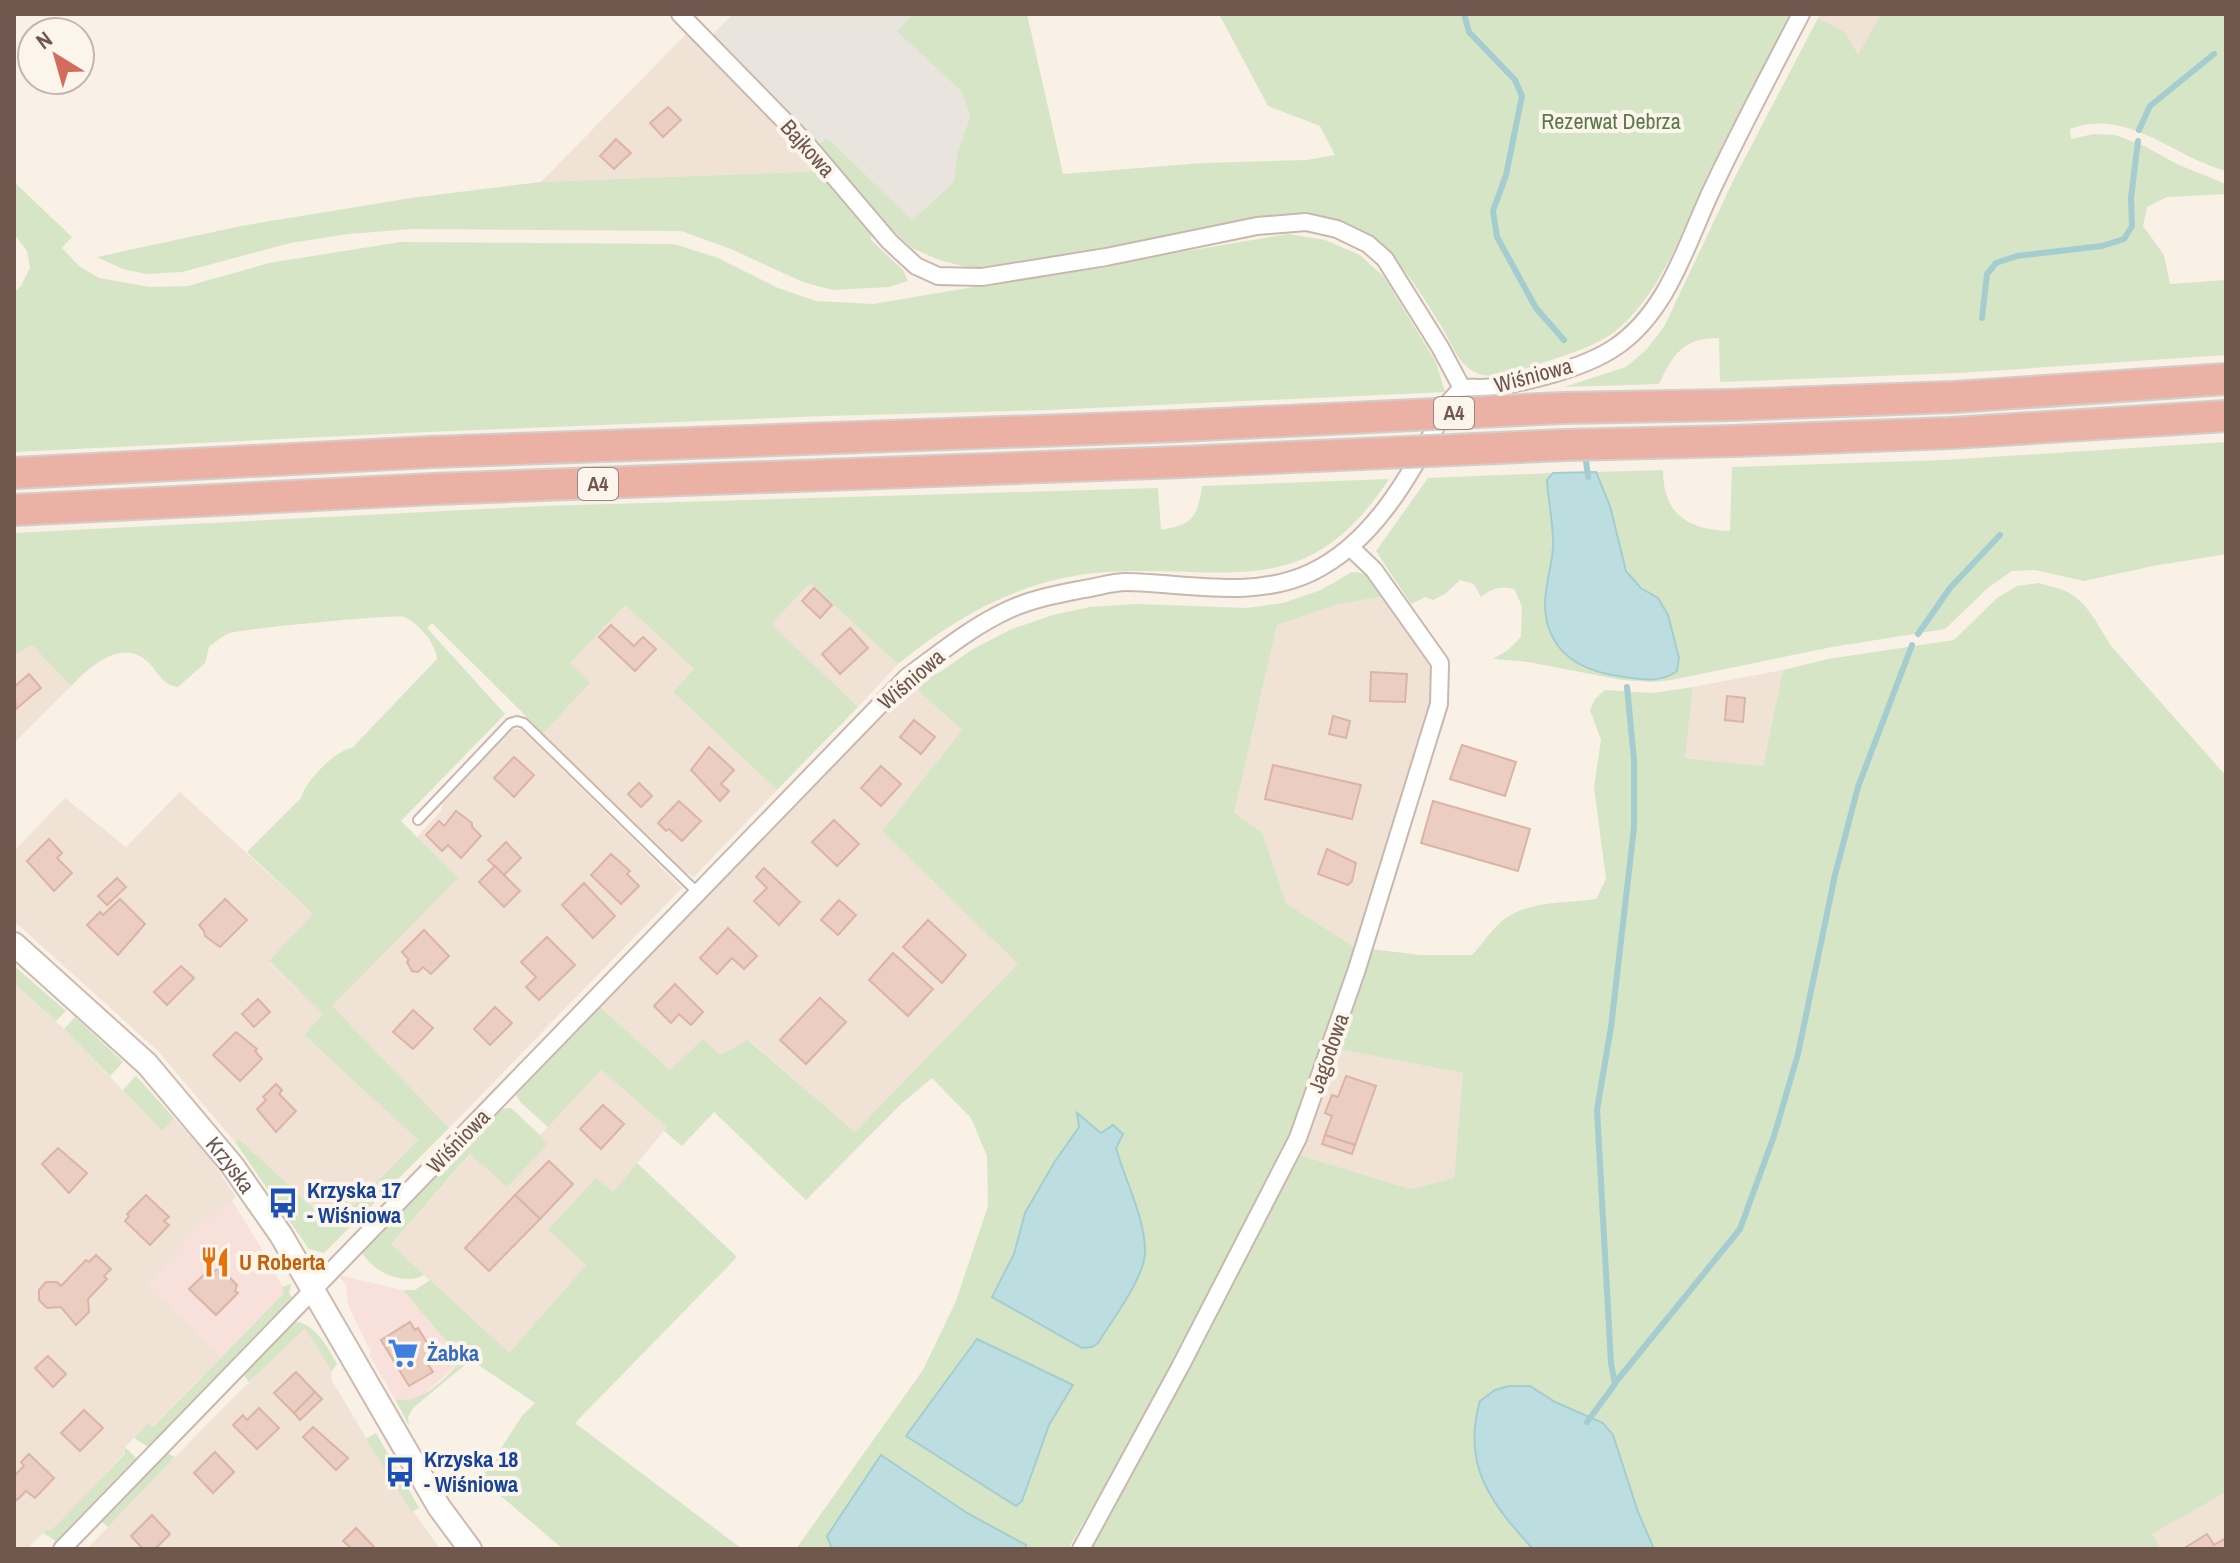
<svg xmlns="http://www.w3.org/2000/svg" width="2240" height="1563" viewBox="0 0 2240 1563" font-family="'Archivo Narrow',sans-serif">
<style>
.residential{fill:#f0e2d5}
.commercial{fill:#f8e1db}
.industrial{fill:#eae4df}
.green{fill:#d5e5c6;fill-rule:evenodd}
.water{fill:#bddee0;stroke:#a5cdd0;stroke-width:2}
.lines{fill:none;stroke-linecap:round;stroke-linejoin:round}
.stream{stroke:#a5cdd0;stroke-width:6}
.building{fill:#ebcec1;stroke:#dbb4a4;stroke-width:2}
.lane-casing{stroke:#c9b8ae;stroke-width:12}
.street-casing{stroke:#c9b8ae;stroke-width:20}
.secondary-casing{stroke:#cebaaf;stroke-width:26}
.highway-casing{stroke:#d4cdca;stroke-width:34}
.lane{stroke:#fff;stroke-width:8}
.street{stroke:#fff;stroke-width:16}
.secondary{stroke:#fff;stroke-width:22}
.highway{stroke:#ebb1a5;stroke-width:30}
.highway-bridge-casing{stroke:#d4cdca;stroke-width:34;stroke-linecap:butt}
.highway-bridge{stroke:#ebb1a5;stroke-width:30}
.labels{text-anchor:middle;stroke-width:8;stroke-linejoin:round;paint-order:stroke}
.shield{fill:#fcf5ec;stroke:#99867d;stroke-width:2}
.shield-label{font-size:20px;font-weight:bold;fill:#6f574e}
.park-label{font-size:22px;fill:#5c794b;stroke:#fcf5ec}
.street-label{font-size:22px;fill:#6f574e;stroke:#fcf5ec}
.transit-label{font-size:22px;font-weight:bold;fill:#164399;stroke:#fcf5ec;text-anchor:start}
.food-label{font-size:22px;font-weight:bold;fill:#c56008;stroke:#fcf5ec;text-anchor:start}
.shop-label{font-size:22px;font-weight:bold;fill:#366cbe;stroke:#fcf5ec;text-anchor:start}
</style>
<rect width="100%" height="100%" fill="#f9f0e6"/>
<g class="residential">
<polygon points="1820,14 1881,14 1858,56 1845,32 1818,18"/>
<polygon points="687,33 823,171 541,182"/>
<polygon points="810,583 898,664 858,707 770,624"/>
<polygon points="1384,596 1429,665 1433,690 1357,949 1286,903 1234,813 1277,625 1335,605"/>
<polygon points="625,605 694,669 673,692 777,790 694,877 684,871 543,733 589,683 569,663"/>
<polygon points="32,645 71,686 14,743 14,655"/>
<polygon points="1783,670 1763,766 1685,758 1693,687"/>
<polygon points="912,685 962,730 882,831 1019,964 855,1132 749,1040 720,1055 702,1040 670,1070 600,1007"/>
<polygon points="513,729 521,729 682,888 449,1128 331,1006 457,878 417,837 441,811 444,798"/>
<polygon points="180,792 313,914 269,962 323,1014 304,1035 418,1140 333,1228 239,1139 235,1142 158,1051 14,921 14,851 65,798 126,847"/>
<polygon points="14,983 64,1029 161,1130 174,1118 209,1157 236,1197 202,1225 148,1285 221,1357 152,1427 148,1423 125,1447 125,1453 52,1531 46,1530 27,1549 14,1549"/>
<polygon points="1338,1049 1463,1073 1454,1178 1410,1189 1299,1155"/>
<polygon points="601,1070 667,1127 613,1192 548,1230 586,1265 508,1354 391,1244 471,1154 507,1187 546,1145 540,1135"/>
<polygon points="305,1327 332,1371 331,1379 389,1476 440,1549 87,1549 210,1421"/>
<polygon points="2226,1492 2226,1549 2161,1549 2151,1534"/>
</g>
<g class="commercial">
<polygon points="232,1200 272,1266 285,1292 221,1357 148,1285 202,1225"/>
<polygon points="338,1275 403,1290 462,1360 422,1396 406,1402 395,1399 369,1355 371,1352 348,1305 346,1285"/>
</g>
<polygon class="industrial" points="733,14 913,14 898,31 962,92 970,117 957,155 954,182 912,220 833,143 817,146 711,36"/>
<g class="green">
<path d="M913,14H1027L1063,174L1204,163L1307,160L1335,155L1320,126L1268,106L1219,14H1791C1763,68 1733,122 1707,176C1683,228 1663,290 1619,328C1600,346 1556,358 1530,367C1507,375 1482,384 1463,363C1453,351 1447,334 1438,321C1413,280 1382,230 1332,218C1320,215 1307,215 1296,214L1020,263L974,269L939,260L912,248L884,222L817,146L826,139L833,143L912,220L954,182L957,155L970,117L962,92L897,31Z"/>
<path d="M1881,14H2226V171C2174,157 2127,107 2070,129L2071,139L2094,134L2115,135L2142,145L2179,165L2226,184V194L2167,197L2147,207L2143,226L2164,255L2170,284L2226,280V355L1959,373L1720,382L1719,338C1683,338 1674,353 1659,384L1564,387L1626,367L1646,350L1664,327L1734,179L1818,18L1845,32L1858,55Z"/>
<polygon points="823,171 871,231 871,240 903,270 908,281 889,287 833,290 803,282 731,249 681,231 412,229 348,234 290,243 182,272 146,274 123,269 97,257 241,226 411,198 541,182"/>
<polygon points="14,182 72,237 62,248 79,266 99,278 150,287 188,286 269,263 401,242 674,244 718,258 778,288 816,301 873,304 1288,234 1325,240 1360,255 1384,277 1436,362 1445,392 1048,410 826,416 426,432 14,452 14,292 21,286 30,268 27,251 14,234"/>
<path d="M2226,442V554L2153,566L2084,581L2035,570L2012,571L1989,587L1945,629L1832,647L1671,680L1653,682L1622,680L1528,662L1493,659L1508,650L1521,637L1522,607L1515,590C1501,585 1493,588 1481,597L1474,584L1460,580L1445,594L1433,600L1425,597L1411,604L1376,551L1428,478L1553,473L1547,480L1548,503L1554,525L1553,553L1658,598C1614,571 1624,551 1610,507C1606,495 1600,484 1596,472L1663,470C1663,515 1689,530 1730,531L1732,467L1945,460Z"/>
<path d="M1389,479C1303,610 1222,561 1094,573C1019,581 955,617 898,664L810,583L771,624L858,707L777,790L673,692L694,669L625,605L570,663L590,683L543,733L432,623L427,628L505,714L401,821L458,878L332,1006L449,1128L324,1253L309,1249L235,1142L239,1139L333,1227L418,1140L304,1035L323,1014L269,961L313,914L247,852L301,798C305,782 335,750 352,748L437,659C437,645 418,622 404,617C394,614 243,629 230,633C222,636 215,642 209,647L205,663L178,687C162,685 159,673 149,663C123,636 89,667 71,686L32,645L14,655V533L543,506L1158,488L1161,530C1192,525 1198,517 1202,486Z"/>
<path d="M1352,572C1368,571 1376,585 1384,596L1335,605L1277,625L1234,813L1262,833L1286,903L1357,949L1294,1128L1145,1416L1068,1549H1025V1545L967,1513L827,1536L832,1549H796L923,1370L956,1301L988,1206L987,1156L971,1118L932,1078L902,1103L806,1200L714,1112L682,1146L664,1131L667,1127L601,1070L548,1127L521,1103L516,1095L600,1007L670,1070L703,1039L720,1055L748,1040L855,1132L1018,964L882,831L962,730L912,685L940,672L973,649L1012,629L1053,615L1090,607L1137,604L1247,608L1283,603L1321,590ZM1077,1114C1088,1122 1106,1134 1114,1146C1122,1158 1147,1242 1145,1254C1139,1286 1114,1316 1098,1343L992,1297L1014,1254L1025,1213L1054,1163L1079,1127ZM977,1339L1072,1385L1049,1425L1023,1501L1016,1506L906,1436Z"/>
<path d="M2039,583C2048,586 2061,588 2069,593C2090,605 2099,628 2112,647L2226,776V1492L2152,1534L2161,1549H1654L1638,1512L1613,1435L1603,1423L1555,1402L1530,1386H1509L1495,1390L1480,1401L1474,1442L1515,1530L1533,1549H1087L1299,1155L1410,1189L1454,1178L1463,1073L1338,1049L1371,949L1420,955H1472C1482,945 1491,930 1502,921C1528,900 1565,904 1596,899L1606,879L1594,787L1601,740L1590,710L1595,699L1605,690L1653,693L1693,687L1685,758L1763,766L1783,670L1828,659L1954,640L1997,598L2017,586Z"/>
<polygon points="14,966 66,1011 56,1021 14,983"/>
<polygon points="75,1017 123,1062 110,1076 64,1029"/>
<polygon points="136,1076 174,1118 162,1131 123,1090"/>
<path d="M511,1108L540,1135L547,1145L507,1187L470,1154L391,1244L424,1275C404,1286 372,1272 362,1252L372,1240L502,1109Z"/>
<path d="M637,1163L737,1257L575,1423L742,1549H563L481,1479L522,1416L535,1403L471,1360L414,1407L408,1417L409,1426L395,1399C421,1406 445,1378 462,1360L403,1290H415L430,1280L509,1353L586,1265L548,1230L596,1178L613,1192Z"/>
<polygon points="291,1284 289,1293 292,1297 148,1447 134,1438 148,1423 153,1427 284,1293 282,1287"/>
<path d="M299,1322C319,1329 327,1347 337,1364L332,1371L305,1328L249,1382L242,1373L292,1323Z"/>
<polygon points="376,1433 419,1508 412,1512 366,1439"/>
<polygon points="125,1447 136,1458 56,1541 43,1533 46,1530 52,1530 125,1454"/>
<polygon points="165,1452 175,1457 108,1527 100,1520"/>
</g>
<g class="water">
<path d="M1596,472L1610,506L1626,571L1641,588L1658,598L1668,615L1679,658L1677,671C1660,684 1639,679 1618,676C1578,670 1548,651 1545,608C1544,588 1552,567 1553,547C1554,524 1548,503 1547,480L1553,473Z"/>
<path d="M1077,1113L1101,1133L1113,1125L1123,1134L1116,1148C1125,1180 1144,1216 1145,1249C1147,1275 1112,1320 1098,1343L1092,1347L1082,1348L992,1297L1014,1254L1025,1213L1054,1163L1079,1127Z"/>
<polygon points="977,1339 1073,1385 1049,1425 1022,1501 1016,1506 906,1436"/>
<path d="M1509,1386H1530L1555,1402L1603,1423L1613,1435L1638,1512L1654,1549H1533C1492,1504 1461,1466 1480,1401L1495,1390Z"/>
<polygon points="881,1455 967,1513 1026,1545 1025,1549 832,1549 827,1536"/>
</g>
<g class="lines">
<g class="stream">
<polyline points="1464,14 1469,32 1515,80 1522,96 1506,175 1493,211 1497,237 1536,308 1564,340"/>
<polyline points="2139,130 2150,106 2214,54"/>
<polyline points="1982,318 1987,274 1996,263 2017,256 2102,246 2124,239 2132,226 2131,198 2138,141"/>
<polyline points="1585,453 1588,477"/>
<polyline points="1918,634 1950,588 2000,535"/>
<polyline points="1615,1383 1740,1229 1774,1136 1798,1054 1835,875 1858,787 1912,645"/>
<polyline points="1587,1422 1615,1384 1611,1363 1597,1110 1611,1027 1634,828 1634,760 1627,687"/>
</g>
</g>
<g class="building">
<polygon points="668,107 681,120 663,137 650,123"/>
<polygon points="616,139 631,153 614,169 600,156"/>
<polygon points="814,588 832,605 820,618 802,601"/>
<polygon points="611,625 634,646 643,637 656,649 635,671 599,637"/>
<polygon points="850,628 868,648 840,674 822,654"/>
<polygon points="1371,672 1407,674 1405,702 1370,701"/>
<polygon points="29,674 41,688 16,709 14,687"/>
<polygon points="1727,696 1745,698 1743,722 1725,720"/>
<polygon points="1333,716 1350,721 1346,738 1329,734"/>
<polygon points="914,720 935,737 921,754 900,737"/>
<polygon points="1462,745 1516,762 1505,796 1450,779"/>
<polygon points="709,747 734,770 721,784 729,791 720,801 691,770"/>
<polygon points="514,757 534,775 514,797 494,778"/>
<polygon points="1273,765 1361,785 1352,819 1265,799"/>
<polygon points="881,766 901,784 881,806 861,788"/>
<polygon points="639,783 652,796 641,807 628,794"/>
<polygon points="679,801 701,821 682,841 669,829 666,831 658,823"/>
<polygon points="1433,801 1530,829 1518,871 1421,843"/>
<polygon points="456,811 472,823 472,827 481,836 461,858 448,845 442,851 426,835 439,821 444,826"/>
<polygon points="834,820 859,844 837,866 812,842"/>
<polygon points="49,839 62,853 57,858 72,873 54,891 27,861"/>
<polygon points="506,842 521,858 504,875 488,860"/>
<polygon points="1327,849 1356,863 1352,881 1348,885 1318,874"/>
<polygon points="611,854 630,871 627,874 639,886 621,904 591,875"/>
<polygon points="495,866 520,891 504,907 479,882"/>
<polygon points="764,868 800,902 779,925 754,901 767,888 756,877"/>
<polygon points="117,878 126,887 107,905 98,896"/>
<polygon points="584,883 615,916 593,938 562,905"/>
<polygon points="120,899 145,924 118,955 87,925 100,912 103,915"/>
<polygon points="225,899 247,920 220,947 205,936 204,931 199,925"/>
<polygon points="839,900 856,915 838,935 821,920"/>
<polygon points="928,920 966,955 942,983 903,947"/>
<polygon points="728,928 757,956 744,969 732,958 717,974 700,958"/>
<polygon points="424,930 449,956 431,974 423,967 418,972 412,971 407,962 409,960 402,952"/>
<polygon points="547,937 575,965 539,1000 526,987 536,977 521,962"/>
<polygon points="893,953 933,989 908,1016 869,980"/>
<polygon points="181,966 194,978 167,1005 154,992"/>
<polygon points="675,984 703,1012 691,1025 679,1014 671,1023 654,1006"/>
<polygon points="820,998 846,1022 806,1064 780,1040"/>
<polygon points="258,999 270,1012 254,1027 242,1014"/>
<polygon points="495,1007 512,1023 490,1045 474,1029"/>
<polygon points="413,1010 433,1028 413,1049 393,1032"/>
<polygon points="236,1032 257,1049 255,1051 262,1059 240,1081 213,1055"/>
<polygon points="1346,1076 1376,1086 1355,1145 1325,1135 1332,1116 1325,1113 1332,1095 1338,1097"/>
<polygon points="276,1084 282,1090 279,1094 296,1111 276,1132 257,1109 266,1100 263,1097"/>
<polygon points="603,1105 624,1124 601,1149 580,1129"/>
<polygon points="1325,1135 1355,1145 1352,1154 1322,1144"/>
<polygon points="58,1148 87,1173 69,1193 42,1164"/>
<polygon points="549,1161 573,1184 540,1219 515,1195"/>
<polygon points="146,1195 169,1217 164,1221 169,1225 150,1245 125,1221 129,1216 127,1214"/>
<polygon points="515,1195 540,1219 489,1271 465,1248"/>
<polygon points="96,1255 111,1269 104,1276 107,1279 88,1299 89,1312 76,1325 61,1307 47,1308 39,1300 39,1290 46,1282 57,1282 61,1286 86,1260 89,1262"/>
<polygon points="219,1267 237,1285 235,1291 238,1293 216,1315 189,1289 211,1268 215,1271"/>
<polygon points="410,1322 415,1330 418,1328 435,1356 426,1361 433,1372 409,1386 381,1340"/>
<polygon points="48,1356 66,1374 53,1387 35,1368"/>
<polygon points="296,1372 315,1392 294,1413 274,1393"/>
<polygon points="315,1392 322,1399 300,1420 294,1413"/>
<polygon points="259,1408 279,1428 257,1449 233,1425 243,1415 247,1420"/>
<polygon points="84,1410 103,1428 80,1451 61,1433"/>
<polygon points="313,1427 348,1458 336,1470 303,1437"/>
<polygon points="215,1452 234,1472 213,1493 194,1473"/>
<polygon points="29,1454 54,1478 35,1498 26,1491 17,1500 14,1497 14,1476 24,1466 21,1462"/>
<polygon points="152,1515 170,1534 155,1549 143,1549 131,1536"/>
<polygon points="356,1528 376,1549 352,1549 343,1541"/>
<polygon points="2207,1534 2214,1545 2226,1538 2226,1549 2183,1549"/>
</g>
<g class="lines">
<g class="lane-casing">
<polyline id="lane" points="418,820 510,723 517,721 524,723 699,894"/>
</g>
<g class="street-casing">
<g id="street">
<polyline points="680,14 804,141 889,241 916,266 938,276 982,277 1106,257 1257,226 1306,222 1337,229 1368,244 1385,259 1440,347 1462,388"/>
<path d="M62,1549L907,677C940,653 971,627 1008,610C1031,599 1059,594 1084,589C1098,587 1112,582 1126,582C1187,583 1254,600 1312,572C1380,539 1415,464 1450,401L1462,388C1472,387 1482,389 1492,387C1528,382 1584,368 1614,348C1670,311 1687,240 1715,183C1742,126 1772,70 1801,14"/>
<polyline points="1081,1549 1180,1367 1298,1138 1357,969 1439,704 1440,663 1374,570 1350,547"/>
</g>
</g>
<g class="secondary-casing">
<g id="secondary">
<path id="s1" d="M14,944L147,1064L232,1165L281,1235L439,1507L470,1549"/>
</g>
</g>
<g class="highway-casing">
<g id="highway">
<polyline points="1730,405 1954,397 2226,379"/>
<polyline points="1734,441 1951,433 2226,416"/>
<polyline points="14,473 431,452 1178,426"/>
<polyline points="14,510 434,489 1182,462"/>
</g>
</g>
<use href="#lane" class="lane"/>
<use href="#street" class="street"/>
<use href="#secondary" class="secondary"/>
<use href="#highway" class="highway"/>
<g class="highway-bridge-casing">
<g id="highway-bridge">
<polyline points="1178,426 1563,408 1730,405"/>
<polyline points="1182,462 1565,445 1734,441"/>
</g>
</g>
<use href="#highway-bridge" class="highway-bridge"/>
</g>
<defs>
<g id="bus-bare" transform="scale(2.4)"><path d="M-5-6H5V4H4V6H2V4H-2V6H-4V4H-5ZM-3.5-4V0h7V-4ZM-3.5 1.2v1.5H-2V1.2ZM2 1.2v1.5H3.5V1.2Z" fill="#1a4fb4" stroke="#fcf5ec" stroke-width="2.5" paint-order="stroke"/></g>
<g id="restaurant-bare" transform="scale(2.4)"><path d="M-5-6h1v4h1v-4h1v4h1v-4h1v5L-1.5 .5V6h-2V.5L-5-1ZM5-6V6H3V1.5H1.5Q1.5-4 5-6Z" fill="#e8710a" stroke="#fcf5ec" stroke-width="2.5" paint-order="stroke"/></g>
<g id="supermarket-bare" transform="scale(2.4)"><path d="M-6-5.5h2.5l.6 2H6L4.5 2H-2.5L-4.4-4H-6ZM-1.5 3.2a1.3 1.3 0 1 0 .1 0ZM3 3.2a1.3 1.3 0 1 0 .1 0Z" fill="#3f7fe0" stroke="#fcf5ec" stroke-width="2.5" paint-order="stroke"/></g>
</defs>
<g fill-rule="evenodd">
<use href="#bus-bare" x="283" y="1203"/>
<use href="#restaurant-bare" x="215" y="1262"/>
<use href="#supermarket-bare" x="403" y="1353"/>
<use href="#bus-bare" x="400" y="1472"/>
</g>
<g class="labels">
<g class="shield">
<rect x="1434" y="397" width="40" height="32" rx="6"/>
<rect x="578" y="468" width="40" height="32" rx="6"/>
</g>
<g class="shield-label">
<text x="1454" y="420">A4</text>
<text x="598" y="491">A4</text>
</g>
<g class="park-label">
<text x="1611" y="129">Rezerwat Debrza</text>
</g>
<g class="street-label">
<text transform="translate(808 148) rotate(48)" y="8">Bajkowa</text>
<text transform="translate(1533 375) rotate(-15)" y="8">Wiśniowa</text>
<text transform="translate(911 679) rotate(-41)" y="8">Wiśniowa</text>
<text transform="translate(1328 1053) rotate(-71)" y="8">Jagodowa</text>
<text transform="translate(458 1141) rotate(-46)" y="8">Wiśniowa</text>
<text dy="8" stroke="none"><textPath href="#s1" startOffset="310">Krzyska</textPath></text>
</g>
<g class="transit-label">
<text x="307" y="1198">Krzyska 17<tspan x="307" dy="25">- Wiśniowa</tspan></text>
<text x="424" y="1467">Krzyska 18<tspan x="424" dy="25">- Wiśniowa</tspan></text>
</g>
<g class="food-label">
<text x="239" y="1270">U Roberta</text>
</g>
<g class="shop-label">
<text x="427" y="1361">Żabka</text>
</g>
</g>
<rect width="2240" height="1563" fill="none" stroke="#6f574e" stroke-width="32"/>
<g transform="translate(56 56) rotate(323)"><circle r="38" fill="#fcf5ec" stroke="#c4b6ad" stroke-width="2"/>
<path d="M0-6L14 30L0 20L-14 30Z" fill="#d36c5b"/>
<text y="-12" font-size="22" font-weight="bold" text-anchor="middle" fill="#6f574e">N</text>
</g>
</svg>
